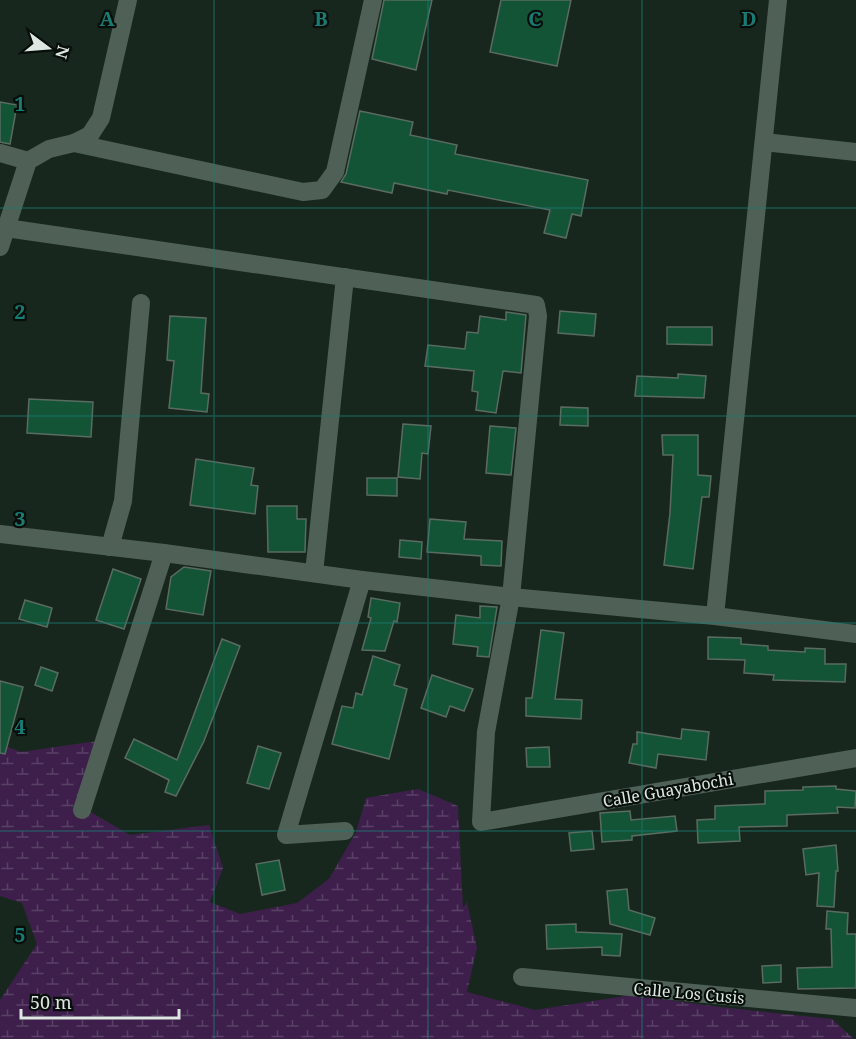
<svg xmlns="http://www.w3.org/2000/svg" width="856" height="1039" viewBox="0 0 856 1039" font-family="'Noto Serif',serif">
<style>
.wetland{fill:url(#wetland-marsh)}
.building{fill:#135436;stroke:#5a6b61;stroke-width:1.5}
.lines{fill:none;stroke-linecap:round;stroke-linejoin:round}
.minor{stroke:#4f6156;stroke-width:18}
.grid{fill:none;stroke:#197c74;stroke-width:1.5;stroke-opacity:0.55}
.labels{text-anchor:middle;stroke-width:4.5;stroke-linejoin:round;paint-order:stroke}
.street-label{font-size:16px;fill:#dee8e2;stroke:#080e0a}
.grid-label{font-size:20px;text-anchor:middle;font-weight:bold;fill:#197c74;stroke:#080e0a;stroke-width:4.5;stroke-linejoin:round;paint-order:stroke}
</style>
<defs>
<pattern id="wetland-marsh" width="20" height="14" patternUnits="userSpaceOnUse" patternTransform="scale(1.5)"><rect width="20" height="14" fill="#3e1f4b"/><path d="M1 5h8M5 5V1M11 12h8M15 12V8" fill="none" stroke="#594065"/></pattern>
</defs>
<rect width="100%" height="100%" fill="#18271e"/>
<polygon class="wetland" points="97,741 89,811 130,835 209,825 223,868 210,902 240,914 297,903 329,879 356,832 366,798 418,789 458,806 463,908 467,902 477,948 467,992 535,1010 632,995 720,1007 832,1019 854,1039 0,1039 0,1000 37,944 22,903 0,896 0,744 21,752"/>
<g class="building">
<polygon points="384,0 432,0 416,70 372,59"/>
<polygon points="501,0 571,0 557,66 490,52"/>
<polygon points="0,102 17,105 10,144 0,142"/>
<polygon points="360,111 413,122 410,135 457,145 455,154 588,180 581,216 572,214 566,238 544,233 550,210 448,190 447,194 394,183 392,193 341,182 346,174"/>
<polygon points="560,311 596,314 594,336 558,333"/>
<polygon points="506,312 526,315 521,373 503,371 496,413 476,410 478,392 472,391 474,371 425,366 428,345 465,349 467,332 478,333 480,316 506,320"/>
<polygon points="170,316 206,318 201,393 209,394 207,412 169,408 174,361 167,360"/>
<polygon points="667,327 712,327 712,345 667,344"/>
<polygon points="678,374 706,376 704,398 635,396 637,376 678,378"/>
<polygon points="29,399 93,402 91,437 27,433"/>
<polygon points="561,407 588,408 588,426 560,425"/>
<polygon points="403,424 431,426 428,454 422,453 420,479 398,477"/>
<polygon points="490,426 516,428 511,475 486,473"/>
<polygon points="662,435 698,435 698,475 711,476 709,497 702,497 693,569 664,565 670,513 673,455 663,455"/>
<polygon points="196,459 254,468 251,485 258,486 255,514 190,505"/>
<polygon points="367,478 397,478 397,496 367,495"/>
<polygon points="267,506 297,506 297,519 306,519 305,552 268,552"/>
<polygon points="430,519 466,522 464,539 502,541 501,566 481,565 481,556 427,552"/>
<polygon points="400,540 422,542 421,559 399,557"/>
<polygon points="184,567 211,571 203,615 166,609 171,577"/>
<polygon points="113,569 141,579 124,629 96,620"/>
<polygon points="371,598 400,603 397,622 394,621 385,651 362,650 371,618 368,617"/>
<polygon points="25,600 52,608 47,627 19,619"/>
<polygon points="480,606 497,607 489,657 477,656 478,647 453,644 456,615 480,618"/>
<polygon points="541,630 564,633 555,699 582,700 581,719 526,716 526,698 532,698"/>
<polygon points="708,637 741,638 741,644 768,646 768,650 805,652 805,648 825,649 825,664 846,664 845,682 773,680 774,675 744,673 745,660 708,659"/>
<polygon points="222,639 240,646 204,741 176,796 165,792 169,780 125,758 134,739 177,760"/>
<polygon points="373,656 400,665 394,685 407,689 389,759 332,744 342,706 353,708 356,693 362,695"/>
<polygon points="41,667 58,673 52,691 35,685"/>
<polygon points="432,675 473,689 464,711 450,706 446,717 421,708"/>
<polygon points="0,681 23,687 5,754 0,753"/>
<polygon points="682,729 709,732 706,760 658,754 656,768 629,763 633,744 637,744 637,732 681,739"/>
<polygon points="258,746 281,753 269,789 247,783"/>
<polygon points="549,747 550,767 527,767 526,748"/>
<polygon points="836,786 836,789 856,791 855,808 837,807 838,813 787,815 787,826 739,827 740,841 698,843 697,820 715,819 715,806 765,804 765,791 803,790 803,787"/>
<polygon points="630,811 631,820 675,816 677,831 632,836 632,840 602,842 600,813"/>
<polygon points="592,831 594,849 571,851 569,833"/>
<polygon points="836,845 838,871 836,871 834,907 817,906 819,873 806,875 803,849"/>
<polygon points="279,860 285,890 262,895 256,864"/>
<polygon points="627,889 629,910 655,918 650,935 610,924 607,891"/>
<polygon points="827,911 848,913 847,934 856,934 856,988 798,989 797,968 832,967 831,929 826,929"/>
<polygon points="576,924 576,932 622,934 620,956 602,955 602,947 547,949 546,925"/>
<polygon points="781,965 781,982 763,983 762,966"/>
</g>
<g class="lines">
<g class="minor">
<polyline points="764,142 856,152"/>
<polyline points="74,143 303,192 322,190 335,172 373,0"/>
<polyline points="0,153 28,161"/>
<polyline points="6,228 536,305 538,316 511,597 486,732 481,822 856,758"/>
<polyline points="0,247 28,161 49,149 74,143 90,135 101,118 128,0"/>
<polyline points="0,534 164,553 362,580 511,597 715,616 856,634"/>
<polyline points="110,547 123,501 141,303"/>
<polyline points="314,573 345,277"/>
<polyline points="715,616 778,0"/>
<polyline points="82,810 164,553"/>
<polyline points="345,831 286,835 362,580"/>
<polyline points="522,977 856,1008"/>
</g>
</g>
<path class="grid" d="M214,0V1039M428,0V1039M642,0V1039M0,208H856M0,416H856M0,623H856M0,831H856"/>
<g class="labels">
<g class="street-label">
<text transform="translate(668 790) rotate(-10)" y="6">Calle Guayabochi</text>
<text transform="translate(689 993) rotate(5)" y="6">Calle Los Cusis</text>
</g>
</g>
<g class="grid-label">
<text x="107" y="26">A</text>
<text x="321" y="26">B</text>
<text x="535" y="26">C</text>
<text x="749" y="26">D</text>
<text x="20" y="111">1</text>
<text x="20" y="319">2</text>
<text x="20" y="526">3</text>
<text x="20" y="734">4</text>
<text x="20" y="942">5</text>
</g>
<g transform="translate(48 48) rotate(106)" stroke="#080e0a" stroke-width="4.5" paint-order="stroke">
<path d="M0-4.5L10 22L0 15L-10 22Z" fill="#dee8e2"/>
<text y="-9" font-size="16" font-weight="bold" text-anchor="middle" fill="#dee8e2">N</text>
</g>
<path d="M21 1009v9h158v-9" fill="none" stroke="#dee8e2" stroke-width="3"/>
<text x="30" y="1009" font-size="18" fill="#dee8e2" stroke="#080e0a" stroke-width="4.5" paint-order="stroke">50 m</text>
</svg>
